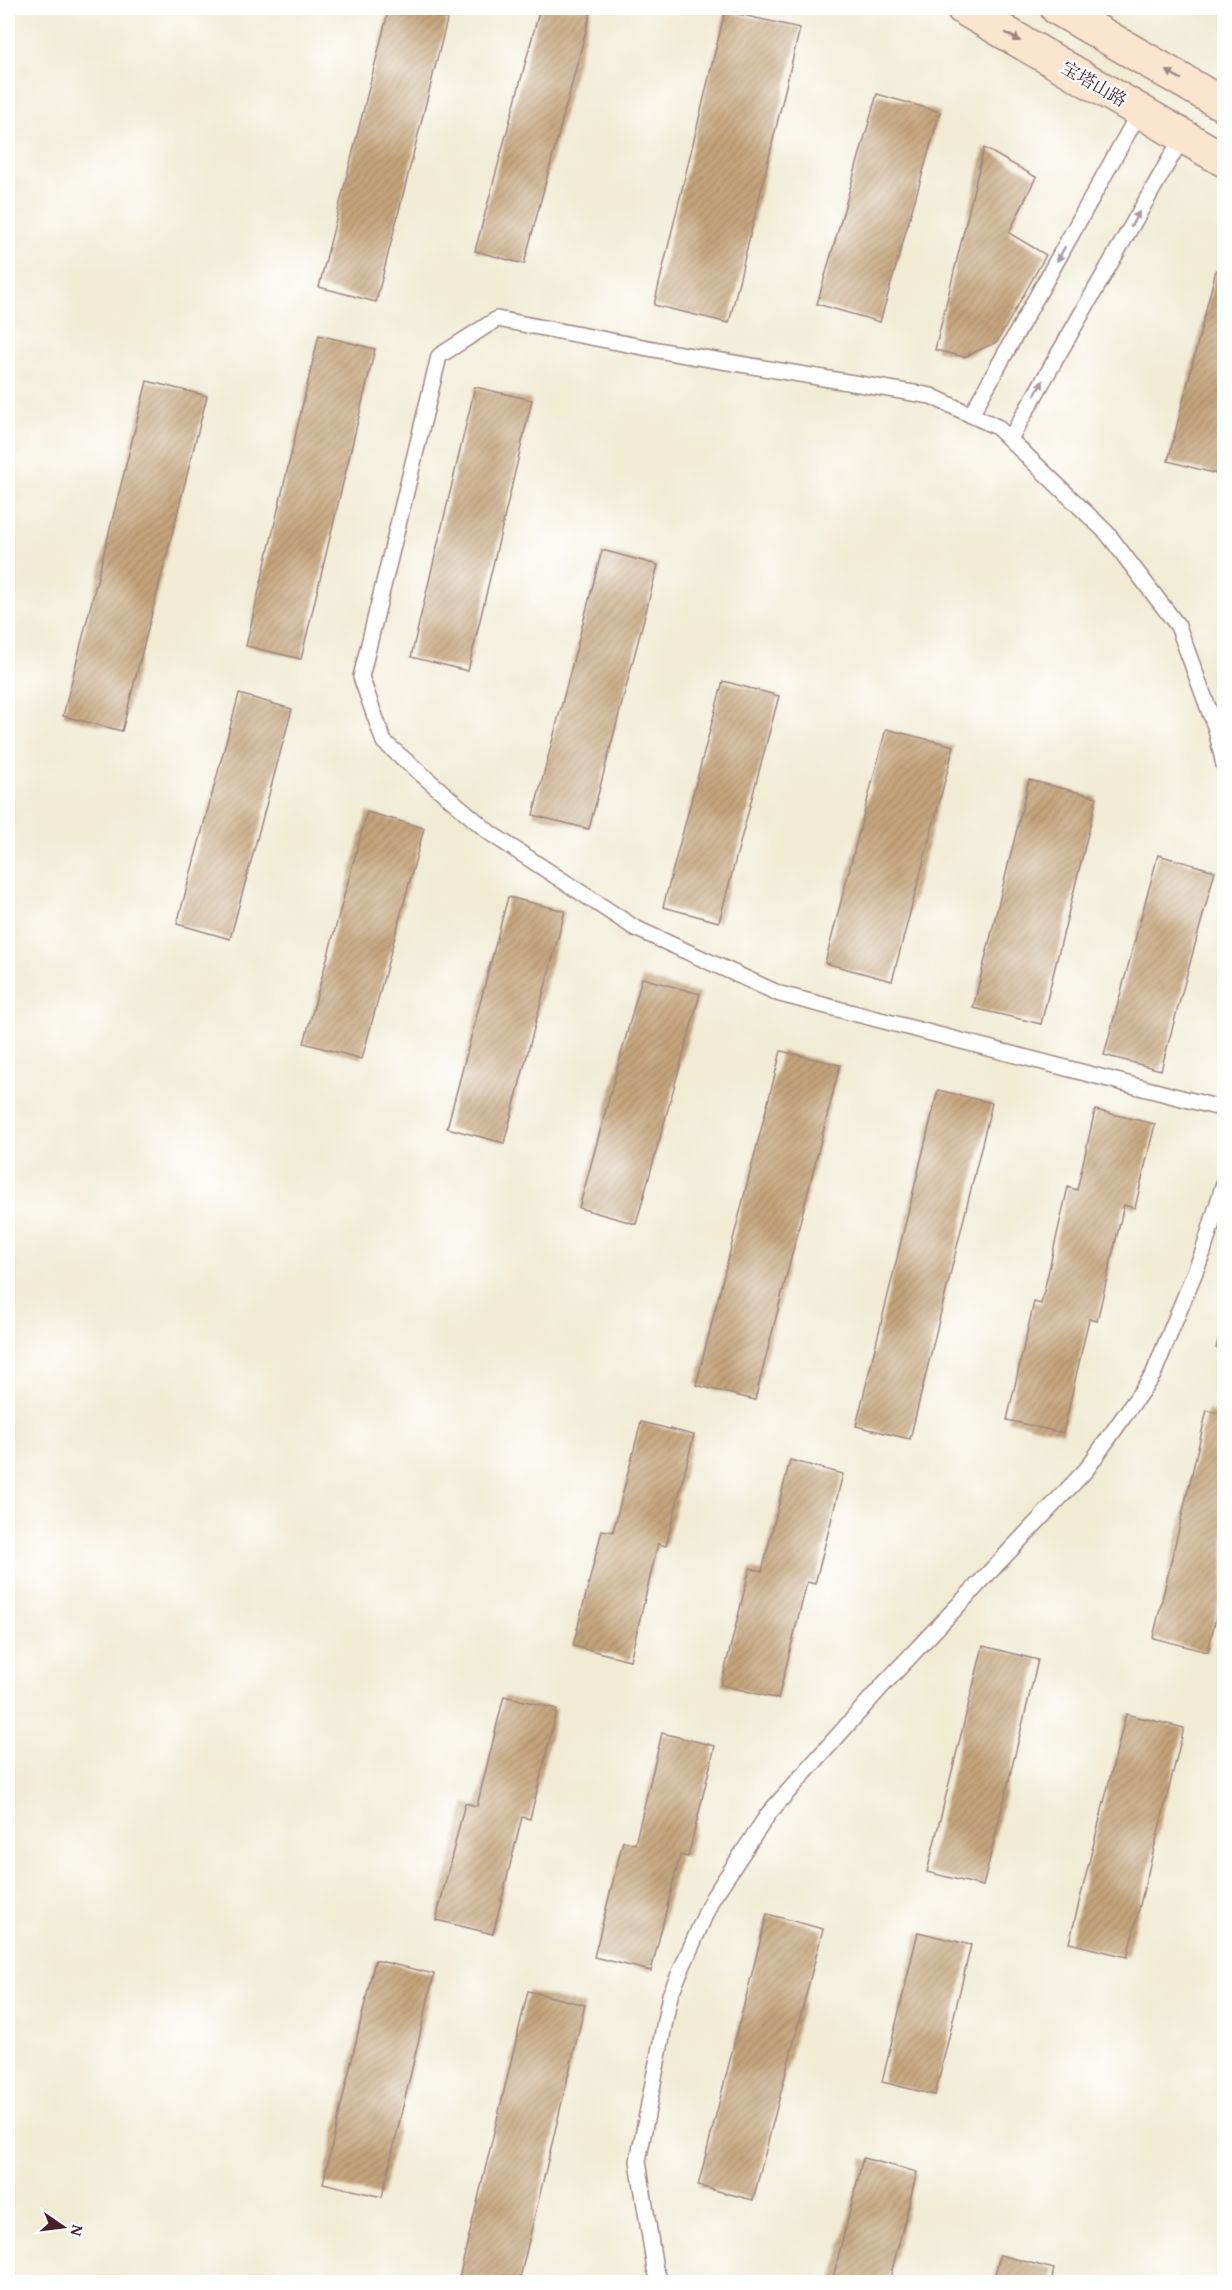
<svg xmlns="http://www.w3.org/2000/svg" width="1232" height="2290" viewBox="0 0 1232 2290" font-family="'Gentium Book Plus','Noto Serif SC',serif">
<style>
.building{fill:url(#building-hatch)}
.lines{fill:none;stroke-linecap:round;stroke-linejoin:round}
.lane-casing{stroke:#9e8580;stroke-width:18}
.secondary-casing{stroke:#9e8580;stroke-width:36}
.lane{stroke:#fff;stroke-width:15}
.secondary{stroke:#fbe5cf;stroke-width:33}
.oneway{fill:#a2827d}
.oneway2{fill:#ae9aa0}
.labels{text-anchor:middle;stroke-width:4.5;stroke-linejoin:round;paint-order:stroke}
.street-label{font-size:18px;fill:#4a1f2b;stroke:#fff}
</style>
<defs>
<pattern id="building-hatch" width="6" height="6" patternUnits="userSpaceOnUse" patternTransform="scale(1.5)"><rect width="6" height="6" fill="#c5a57b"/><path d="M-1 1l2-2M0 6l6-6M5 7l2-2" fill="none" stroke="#a28665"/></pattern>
</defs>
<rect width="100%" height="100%" fill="#fff"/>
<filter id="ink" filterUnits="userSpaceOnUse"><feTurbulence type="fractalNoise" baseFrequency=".0167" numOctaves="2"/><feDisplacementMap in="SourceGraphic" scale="12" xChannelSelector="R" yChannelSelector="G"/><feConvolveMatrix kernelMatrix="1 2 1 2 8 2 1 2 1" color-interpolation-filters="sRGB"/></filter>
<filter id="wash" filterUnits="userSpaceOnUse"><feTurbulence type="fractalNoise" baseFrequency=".008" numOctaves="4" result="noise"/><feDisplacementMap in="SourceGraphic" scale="24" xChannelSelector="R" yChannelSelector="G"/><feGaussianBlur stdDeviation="1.35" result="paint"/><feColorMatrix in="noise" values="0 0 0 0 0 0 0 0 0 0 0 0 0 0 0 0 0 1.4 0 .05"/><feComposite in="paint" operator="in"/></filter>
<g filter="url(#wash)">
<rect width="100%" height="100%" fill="#f1ebd4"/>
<g id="blocks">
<g class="building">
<polygon points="389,8 450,8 376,302 319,287"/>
<polygon points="540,8 592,8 524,264 475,251"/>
<polygon points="725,11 800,28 729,323 654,305"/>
<polygon points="877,94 940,112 880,322 817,304"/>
<polygon points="984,148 1036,177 1009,233 1046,255 997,342 964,357 935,350"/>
<polygon points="1216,270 1224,275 1224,476 1168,461"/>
<polygon points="319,335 375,349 301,659 246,646"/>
<polygon points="147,381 207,396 122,731 63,716"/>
<polygon points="475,387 532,400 468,671 411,657"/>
<polygon points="602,550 658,565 589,829 533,815"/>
<polygon points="723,681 779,696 719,922 663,907"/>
<polygon points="239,694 292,709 230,939 177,924"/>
<polygon points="886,729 954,746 892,981 825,963"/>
<polygon points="1029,780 1097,797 1041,1024 973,1008"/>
<polygon points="367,812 424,828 362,1059 304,1043"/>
<polygon points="1158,855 1215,871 1161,1070 1104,1055"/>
<polygon points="508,897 565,911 504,1143 447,1128"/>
<polygon points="642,978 700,994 636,1224 579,1208"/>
<polygon points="781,1051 840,1065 755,1400 696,1385"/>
<polygon points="938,1090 992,1103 910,1439 856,1426"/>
<polygon points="1095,1110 1155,1124 1135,1208 1124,1205 1097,1321 1089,1319 1063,1433 1007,1420 1034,1302 1041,1304 1068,1187 1077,1190"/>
<polygon points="1224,1317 1224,1350 1216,1348"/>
<polygon points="1207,1410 1224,1415 1224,1581 1208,1652 1153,1638"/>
<polygon points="641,1422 694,1435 666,1546 658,1544 630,1660 573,1646 602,1530 613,1532"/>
<polygon points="790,1460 843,1474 815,1584 807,1582 778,1699 721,1685 750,1568 762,1571"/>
<polygon points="983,1646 1038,1660 983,1886 927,1872"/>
<polygon points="504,1696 557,1709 530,1819 522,1817 493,1934 436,1920 465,1803 477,1806"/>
<polygon points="1126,1714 1184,1728 1127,1957 1069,1943"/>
<polygon points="662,1733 715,1746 688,1857 680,1855 651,1971 594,1957 623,1841 635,1844"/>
<polygon points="767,1914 823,1929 753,2200 698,2186"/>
<polygon points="918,1932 971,1945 935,2095 882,2082"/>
<polygon points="375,1960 434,1974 382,2197 323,2183"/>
<polygon points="528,1991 585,2005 519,2282 458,2282"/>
<polygon points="863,2158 917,2172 889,2282 832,2282"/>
<polygon points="1000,2255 1054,2269 1051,2282 993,2282"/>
</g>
</g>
</g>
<g filter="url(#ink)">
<use href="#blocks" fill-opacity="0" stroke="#9e8580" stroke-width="1.5"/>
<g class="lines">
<g class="lane-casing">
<g id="lane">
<polyline points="971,415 1140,111"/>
<polyline points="1010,439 1183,136"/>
<polyline points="1224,765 1216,729 1178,626 1107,533 997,427 931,396 674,353 497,319 439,356 361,677 384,742 490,833 635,928 780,994 1224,1109"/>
<polyline points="661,2282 655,2269 638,2161 670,1995 712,1899 769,1813 883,1685 1086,1470 1153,1375 1203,1252 1224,1183"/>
</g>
</g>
<g class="secondary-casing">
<g id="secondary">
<polyline points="963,8 1224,160"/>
<polyline points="1057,8 1224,105"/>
</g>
</g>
<use href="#lane" class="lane"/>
<use href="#secondary" class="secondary"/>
</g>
<defs><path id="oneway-solid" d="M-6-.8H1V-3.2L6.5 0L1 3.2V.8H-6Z" transform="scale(1.5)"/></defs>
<g class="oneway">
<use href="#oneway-solid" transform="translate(1013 37) rotate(30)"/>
<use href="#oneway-solid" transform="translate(1174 75) rotate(-150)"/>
</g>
<g class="oneway2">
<use href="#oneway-solid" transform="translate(1135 219) rotate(-60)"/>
<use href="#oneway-solid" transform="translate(1061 254) rotate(119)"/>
<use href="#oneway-solid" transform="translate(1039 388) rotate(-60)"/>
</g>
</g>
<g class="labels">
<g class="street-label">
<text transform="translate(1094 84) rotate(30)" y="6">宝塔山路</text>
</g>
</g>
<rect width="1232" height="2290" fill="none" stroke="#fff" stroke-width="30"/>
<g transform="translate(63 2227) rotate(104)" stroke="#ffffff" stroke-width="4.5" paint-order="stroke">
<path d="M0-4.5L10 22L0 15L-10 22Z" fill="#4a1f2b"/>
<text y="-9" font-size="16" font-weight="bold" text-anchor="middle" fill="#4a1f2b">N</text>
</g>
</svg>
